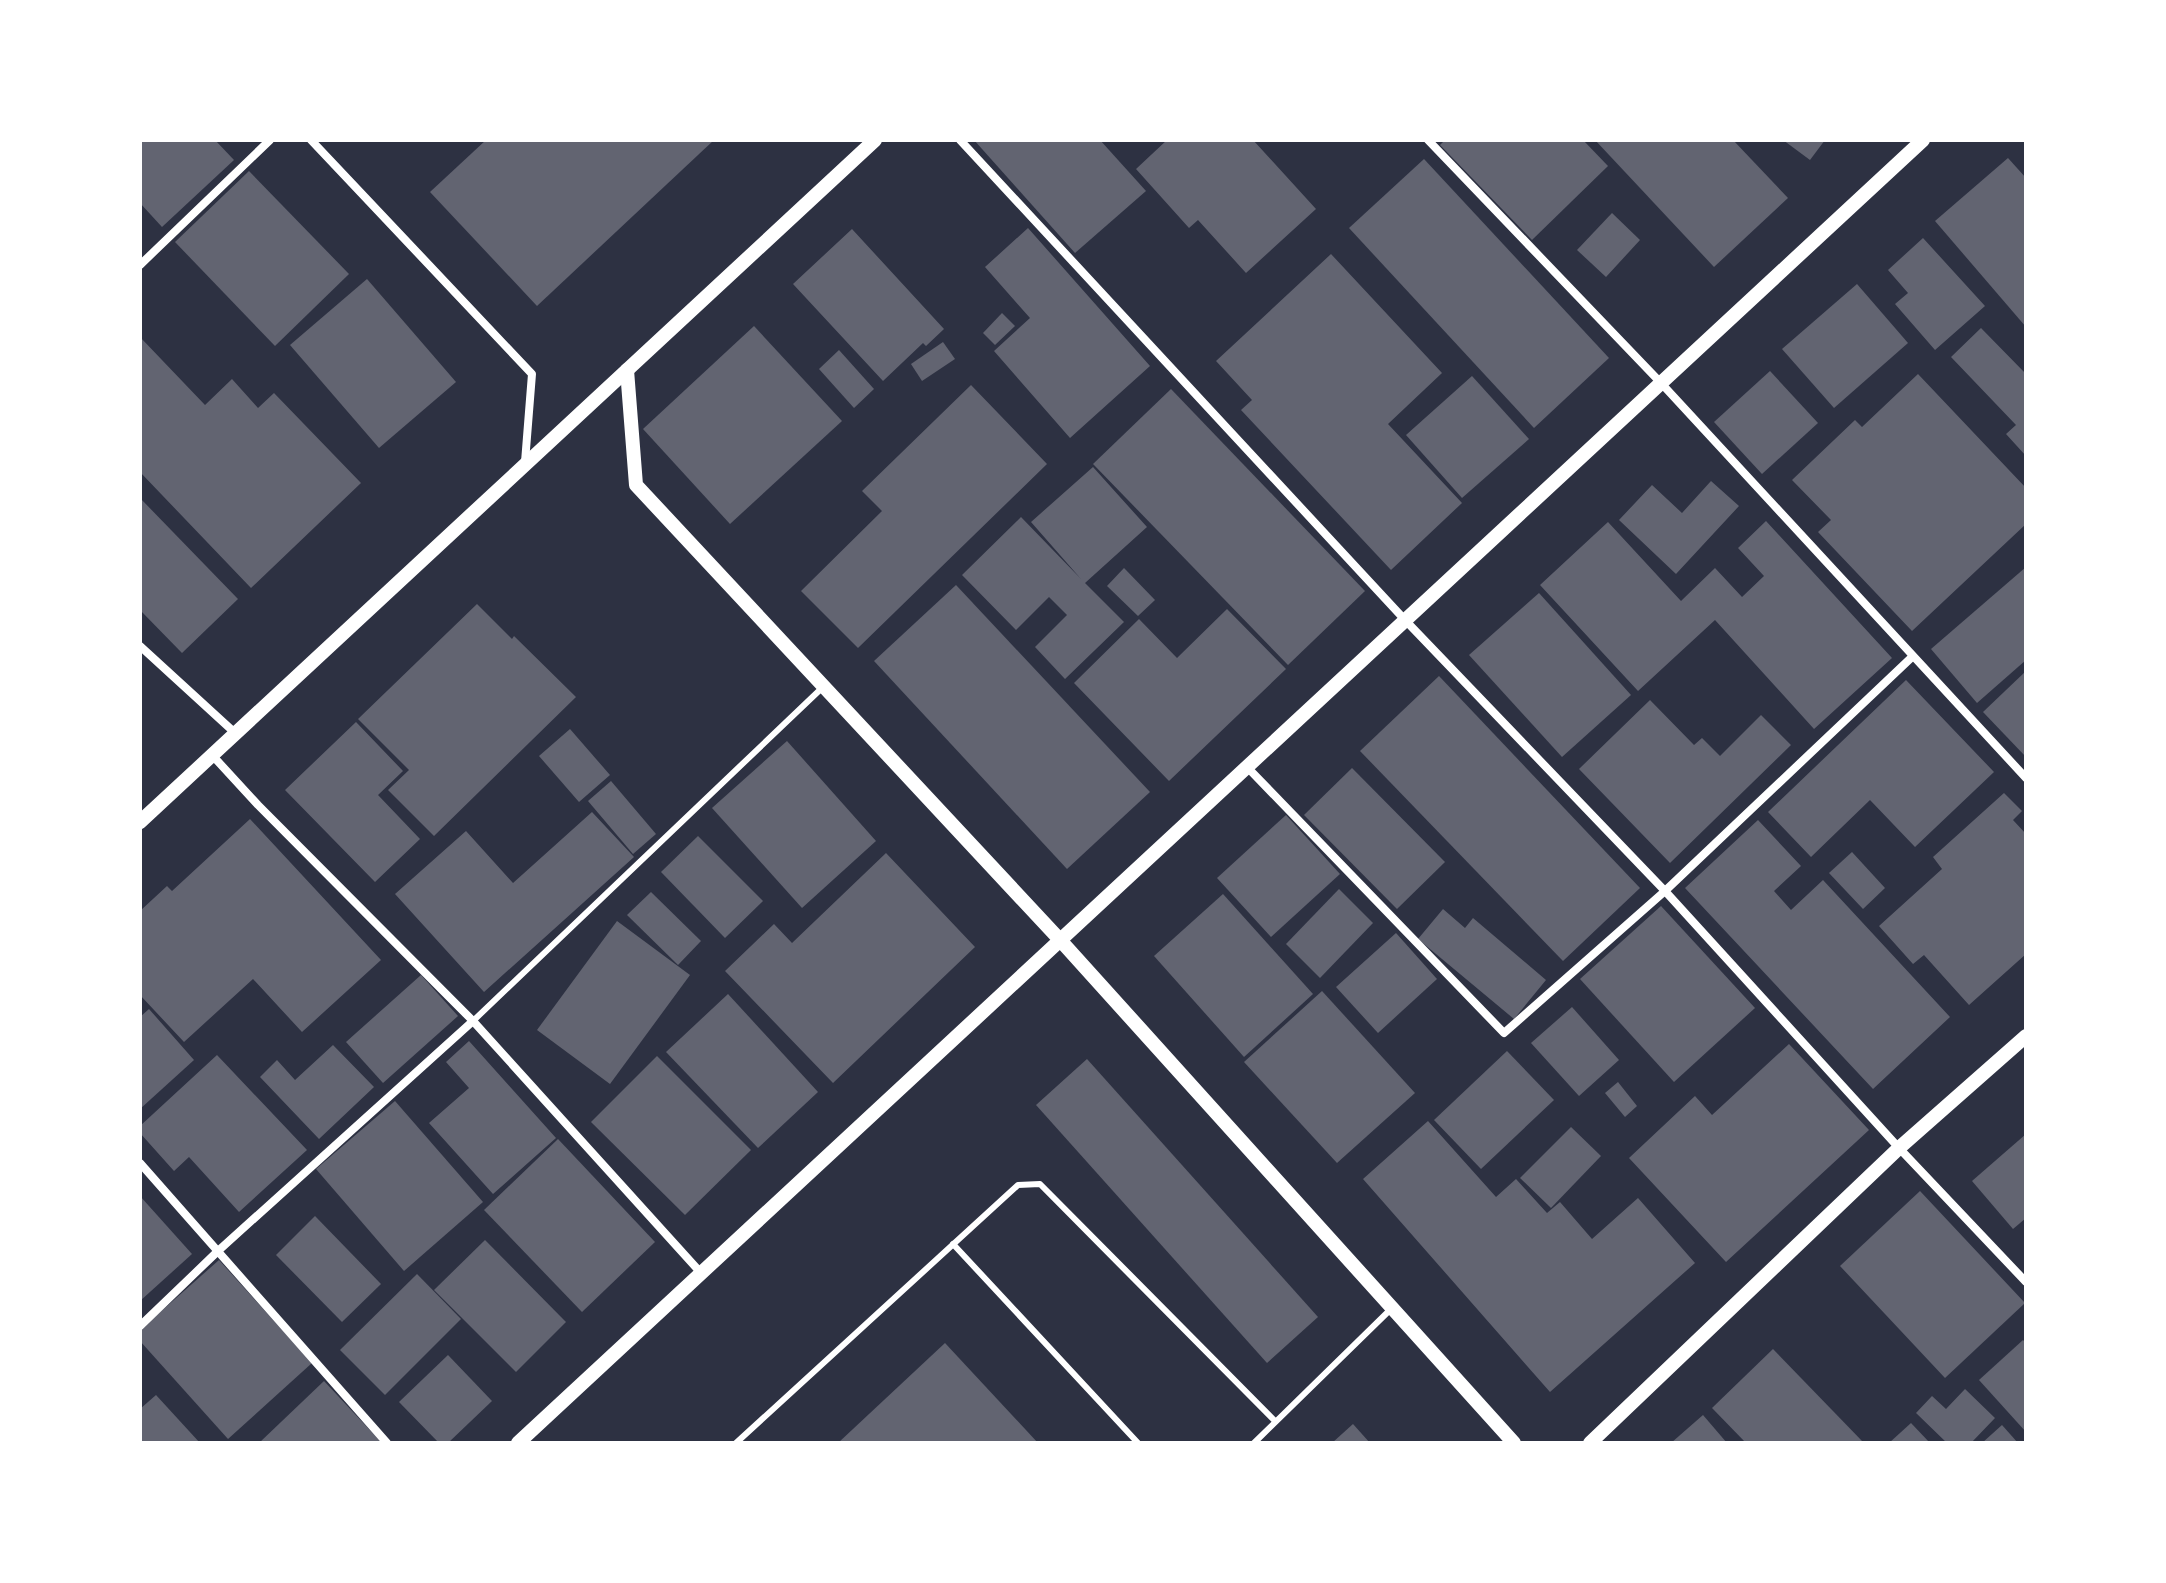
<svg xmlns="http://www.w3.org/2000/svg" width="2166" height="1583" viewBox="0 0 2166 1583" font-family="'PT Sans Narrow',sans-serif">
<style>
.building{fill:#626471}
.lines{fill:none;stroke-linecap:round;stroke-linejoin:round}
.service{stroke:#fff;stroke-width:6}
.minor{stroke:#fff;stroke-width:8}
.tertiary{stroke:#fff;stroke-width:14}
</style>
<rect width="100%" height="100%" fill="#2d3142"/>
<g class="building">
<polygon points="140,140 215,140 234,160 162,227 140,203"/>
<polygon points="486,140 714,140 537,306 430,192"/>
<polygon points="974,140 1100,140 1146,191 1075,253"/>
<polygon points="1167,140 1253,140 1316,209 1246,273 1198,220 1189,228 1136,169"/>
<polygon points="1445,140 1583,140 1608,166 1532,240 1440,145"/>
<polygon points="1595,140 1733,140 1788,198 1714,267"/>
<polygon points="1783,140 1825,140 1810,160"/>
<polygon points="2008,158 2026,178 2026,327 1935,221"/>
<polygon points="1424,159 1609,358 1534,428 1349,228"/>
<polygon points="249,171 349,274 275,346 175,242"/>
<polygon points="1612,213 1640,240 1606,277 1577,250"/>
<polygon points="1028,228 1150,366 1070,438 994,351 1030,318 985,267"/>
<polygon points="852,229 944,329 926,346 923,343 883,381 793,284"/>
<polygon points="1923,238 1985,306 1935,350 1895,304 1908,293 1888,270"/>
<polygon points="1331,254 1442,373 1388,424 1462,503 1391,570 1241,410 1252,400 1216,361"/>
<polygon points="367,279 456,382 379,448 290,345"/>
<polygon points="1857,284 1908,343 1834,408 1782,349"/>
<polygon points="1002,313 1015,326 995,345 983,333"/>
<polygon points="754,326 842,421 730,524 643,429"/>
<polygon points="1981,328 2026,374 2026,456 2006,434 2016,425 1951,357"/>
<polygon points="140,337 205,405 232,379 258,408 274,393 361,483 251,588 140,472"/>
<polygon points="943,342 955,359 922,381 911,364"/>
<polygon points="839,350 874,389 854,408 819,369"/>
<polygon points="1770,371 1818,423 1762,474 1714,422"/>
<polygon points="1918,374 2026,488 2026,524 1912,631 1818,532 1831,520 1792,480 1855,420 1862,427"/>
<polygon points="1472,376 1529,439 1462,498 1406,435"/>
<polygon points="971,385 1047,464 858,648 801,591 882,511 862,491"/>
<polygon points="1171,389 1365,591 1288,665 1093,464"/>
<polygon points="1093,467 1147,527 1085,583 1124,622 1065,679 1035,647 1067,615 1049,597 1016,630 962,575 1021,517 1081,579 1031,522"/>
<polygon points="1711,481 1739,506 1676,574 1619,520 1652,485 1682,513"/>
<polygon points="140,498 238,599 182,653 140,610"/>
<polygon points="1766,521 1892,658 1814,729 1715,620 1638,691 1540,585 1608,522 1681,601 1715,568 1742,597 1764,576 1738,548"/>
<polygon points="2026,567 2026,660 1977,703 1931,649"/>
<polygon points="1124,568 1155,600 1138,616 1107,586"/>
<polygon points="956,585 1150,792 1067,869 874,661"/>
<polygon points="1539,593 1631,695 1562,757 1469,655"/>
<polygon points="477,604 512,639 514,636 576,697 434,836 388,790 409,770 358,719"/>
<polygon points="1227,609 1286,669 1169,781 1074,683 1139,619 1177,658"/>
<polygon points="2026,671 2026,757 1983,712"/>
<polygon points="1439,676 1640,888 1563,961 1360,751"/>
<polygon points="1906,680 1994,772 1915,847 1870,800 1811,857 1768,812"/>
<polygon points="1650,700 1694,745 1702,738 1720,756 1761,715 1791,745 1670,863 1579,769"/>
<polygon points="356,722 403,771 378,795 420,839 375,882 285,790"/>
<polygon points="570,729 610,775 579,802 539,756"/>
<polygon points="787,741 876,841 802,908 712,808"/>
<polygon points="1352,768 1445,862 1397,909 1304,815"/>
<polygon points="611,781 656,834 633,854 588,801"/>
<polygon points="2004,793 2022,811 2013,820 2026,834 2026,954 1969,1005 1924,955 1913,964 1879,926 1942,869 1933,857"/>
<polygon points="592,812 634,857 484,992 395,894 466,831 513,883"/>
<polygon points="1286,815 1340,874 1271,937 1217,878"/>
<polygon points="250,819 381,960 302,1032 253,979 184,1042 140,995 140,911 167,886 172,891"/>
<polygon points="1758,820 1801,866 1774,891 1791,910 1823,880 1950,1017 1873,1089 1685,888"/>
<polygon points="698,836 763,901 725,938 661,872"/>
<polygon points="1852,852 1885,888 1863,909 1829,873"/>
<polygon points="886,853 975,947 833,1083 725,971 774,924 792,943"/>
<polygon points="1339,889 1373,923 1320,978 1286,944"/>
<polygon points="651,892 701,941 678,965 627,915"/>
<polygon points="1223,894 1313,994 1244,1057 1154,956"/>
<polygon points="1661,906 1755,1008 1674,1082 1580,979"/>
<polygon points="1443,909 1465,928 1473,918 1546,980 1514,1019 1418,939"/>
<polygon points="617,921 690,975 610,1084 537,1030"/>
<polygon points="1396,933 1437,979 1378,1033 1336,987"/>
<polygon points="421,975 458,1016 383,1083 346,1042"/>
<polygon points="1322,991 1415,1093 1337,1163 1244,1062"/>
<polygon points="728,994 818,1092 758,1148 666,1052"/>
<polygon points="1572,1007 1619,1060 1579,1096 1531,1043"/>
<polygon points="149,1009 194,1060 140,1109 140,1017"/>
<polygon points="469,1041 556,1138 493,1194 429,1123 469,1088 446,1062"/>
<polygon points="1789,1044 1869,1130 1726,1262 1629,1158 1695,1096 1712,1115"/>
<polygon points="333,1045 374,1087 319,1139 260,1077 277,1060 295,1080"/>
<polygon points="1507,1051 1554,1100 1481,1169 1434,1120"/>
<polygon points="217,1055 307,1150 239,1212 189,1157 174,1171 140,1133 140,1126"/>
<polygon points="657,1056 751,1150 685,1215 591,1122"/>
<polygon points="1087,1059 1318,1317 1267,1363 1036,1105"/>
<polygon points="1618,1082 1637,1106 1625,1117 1605,1093"/>
<polygon points="395,1101 483,1202 404,1271 316,1169"/>
<polygon points="1428,1121 1496,1197 1516,1179 1547,1213 1560,1202 1592,1239 1638,1198 1695,1263 1550,1392 1363,1179"/>
<polygon points="1571,1127 1601,1156 1551,1208 1520,1178"/>
<polygon points="2026,1134 2026,1218 2013,1229 1972,1181"/>
<polygon points="558,1139 655,1242 582,1312 484,1210"/>
<polygon points="1920,1191 2025,1303 1945,1378 1840,1266"/>
<polygon points="140,1196 192,1254 140,1301"/>
<polygon points="315,1216 381,1284 342,1322 276,1255"/>
<polygon points="485,1240 566,1322 516,1372 434,1290"/>
<polygon points="219,1260 312,1363 228,1439 140,1341 140,1330"/>
<polygon points="417,1274 461,1319 385,1395 340,1350"/>
<polygon points="2023,1340 2026,1343 2026,1432 1979,1380"/>
<polygon points="945,1343 1038,1443 838,1443"/>
<polygon points="1773,1349 1863,1442 1862,1443 1746,1443 1712,1408"/>
<polygon points="448,1355 492,1401 448,1443 439,1443 399,1402"/>
<polygon points="324,1381 382,1443 259,1443"/>
<polygon points="1965,1389 1995,1418 1971,1443 1947,1443 1916,1413 1932,1396 1946,1409"/>
<polygon points="156,1395 200,1443 140,1443 140,1409"/>
<polygon points="1703,1415 1727,1443 1671,1443"/>
<polygon points="1911,1423 1930,1443 1889,1443"/>
<polygon points="1353,1424 1370,1443 1332,1443"/>
<polygon points="2002,1425 2018,1443 1982,1443"/>
</g>
<g class="lines">
<g class="service">
<polyline points="473,1021 823,687"/>
<polyline points="953,1244 1138,1443"/>
<polyline points="736,1443 1018,1185 1040,1184 1275,1421"/>
<polyline points="1254,1443 1392,1308"/>
</g>
<g class="minor">
<polyline points="311,140 532,374 525,462"/>
<polyline points="960,140 1405,620 1665,891 1899,1148 2026,1282"/>
<polyline points="1428,140 1661,383 2026,778"/>
<polyline points="140,265 270,140"/>
<polyline points="140,646 234,732"/>
<polyline points="212,755 258,805 473,1021 701,1273"/>
<polyline points="1247,767 1504,1033 1665,891 1912,657"/>
<polyline points="140,1163 387,1443"/>
<polyline points="140,1326 218,1251 473,1021"/>
</g>
<g class="tertiary">
<polyline points="627,370 636,485 1061,941 1514,1443"/>
<polyline points="140,822 875,140"/>
<polyline points="518,1443 1923,140"/>
<polyline points="1590,1443 1899,1148 2026,1036"/>
</g>
</g>
<rect width="2166" height="1583" fill="none" stroke="#ffffff" stroke-width="284"/>
</svg>
